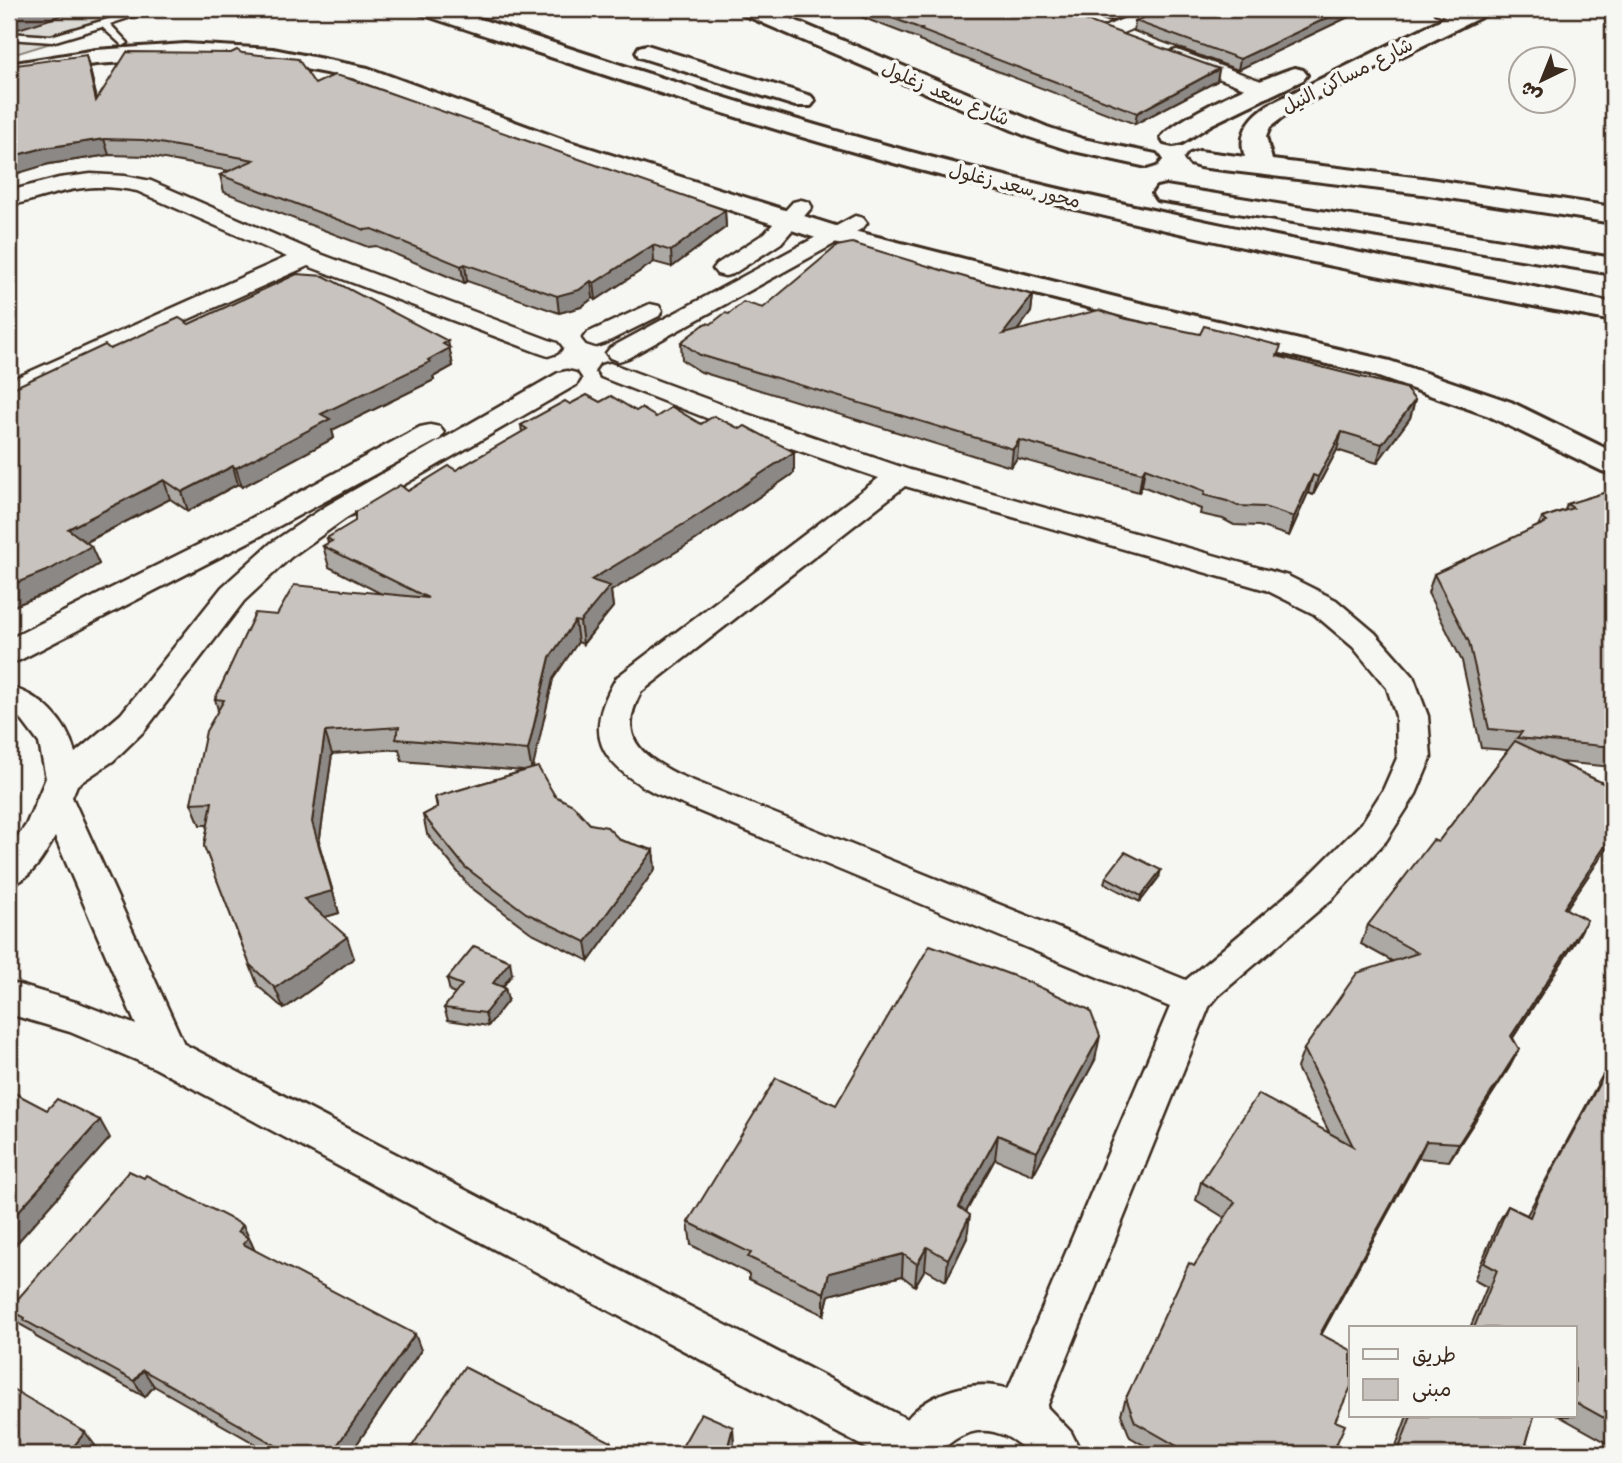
<svg xmlns="http://www.w3.org/2000/svg" width="1622" height="1463" viewBox="0 0 1622 1463" font-family="'Architects Daughter','Playpen Sans Arabic',sans-serif">
<style>
.green{fill:#dad9d3;stroke:#8a8278;stroke-width:2}
.lines{fill:none;stroke-linecap:round;stroke-linejoin:round}
.service-casing{stroke:#3b2a1e;stroke-width:5}
.minor-casing{stroke:#3b2a1e;stroke-width:5}
.tertiary-casing{stroke:#3b2a1e;stroke-width:6}
.secondary-casing{stroke:#3b2a1e;stroke-width:6}
.service{fill:#f6f6f2;fill-rule:evenodd}
.minor{fill:#f6f6f2;fill-rule:evenodd}
.tertiary{fill:#f6f6f2;fill-rule:evenodd}
.secondary{fill:#f6f6f2;fill-rule:evenodd}
.wall{fill:#aca8a3;stroke:#3b2a1e;stroke-width:2}
.shaded-wall{fill:#8c8885;stroke:#3b2a1e;stroke-width:2}
.building{fill:#c8c3be;stroke:#3b2a1e;stroke-width:2}
.labels{text-anchor:middle;stroke-width:7;stroke-linejoin:round;paint-order:stroke}
.far-street-label{font-size:19px;fill:#3b2a1e;stroke:#f6f6f2}
</style>
<rect width="100%" height="100%" fill="#f6f6f2"/>
<filter id="ink" filterUnits="userSpaceOnUse"><feTurbulence type="fractalNoise" baseFrequency=".0143" numOctaves="2"/><feDisplacementMap in="SourceGraphic" scale="14" xChannelSelector="R" yChannelSelector="G"/><feConvolveMatrix kernelMatrix="1 2 1 2 8 2 1 2 1" color-interpolation-filters="sRGB"/></filter>
<g filter="url(#ink)">
<polygon class="green" points="9,9 161,9 9,56"/>
<g class="lines">
<g class="service-casing">
<polygon id="service" points="142,9 155,9 110,24 128,43 123,46 102,27 52,42 9,39 9,33 51,36"/>
</g>
<g class="minor-casing">
<g id="minor">
<polygon points="798,9 818,9 807,16 800,14"/>
<polygon points="1147,9 1171,9 1169,13 1118,35 1104,35 1101,31 1104,27"/>
<path d="M1433,9C1447,9 1465,5 1474,16L1465,22L1435,13Z"/>
<polygon points="1177,50 1272,85 1275,89 1272,93 1258,93 1170,60 1167,56 1170,52"/>
<path d="M91,174L125,176L151,181L315,252L557,343L561,348L557,353L548,356L539,353L308,266L9,399V381L287,257L137,191C82,180 59,194 9,206V191L59,178Z"/>
<polygon points="801,200 809,202 812,207 781,243 733,274 725,276 717,274 713,269 717,264 765,233 793,202"/>
<polygon points="855,216 863,218 867,223 863,228 628,358 619,361 610,358 606,353 610,348"/>
<polygon points="650,304 659,306 662,311 659,316 605,343 596,346 587,343 583,338 587,333"/>
<path d="M610,363L747,414L910,470L1288,576L1336,600L1375,633L1413,676L1428,716L1431,758L1416,794L1386,841L1332,899L1219,995L1209,1007L1047,1407L1071,1432L1082,1454H1029C1001,1424 966,1422 939,1454H877L155,1068L70,1032L9,1014V982L79,1003L136,1025L55,837C43,857 32,879 9,886V849L26,825L46,778L39,743L21,719L9,712V687C41,695 67,721 75,753L121,714L222,587L271,543L326,506L558,373L567,371L576,373L580,379L576,385L346,518L291,557L244,601L145,730L113,761L77,785L72,797L184,1044L907,1419C930,1392 974,1378 1008,1389L1170,1007L655,793C599,763 582,734 617,677L879,478L727,426L601,377L597,371L601,365ZM905,486L1266,590L1314,614L1353,647L1387,688L1396,716L1397,758L1383,790L1362,823L1306,879L1186,980L679,775C640,755 617,737 641,692Z"/>
<polygon points="430,425 440,427 444,433 440,439 268,532 20,660 9,663 9,639 248,520 420,427"/>
</g>
</g>
<g class="tertiary-casing">
<g id="tertiary">
<polygon points="739,9 768,9 1047,127 1083,139 1156,154 1160,159 1156,164 1147,167 1069,150 1029,137 742,14"/>
<path d="M1462,9H1490L1487,14L1294,109L1270,127L1266,137L1272,160L1422,178L1613,207V223L1422,194L1199,167L1190,164L1186,159L1190,154L1199,151L1245,157C1237,134 1249,118 1268,105Z"/>
<polygon points="185,44 273,49 368,68 564,140 842,228 1127,300 1390,361 1511,402 1613,452 1613,474 1602,471 1489,416 1370,374 1126,317 822,240 546,150 352,78 273,63 185,58 96,64 9,78 9,64 96,50"/>
<path d="M1295,68L1303,70L1307,75L1303,80L1212,124L1182,143L1173,145L1164,143L1161,138C1173,119 1271,74 1295,68Z"/>
</g>
</g>
<g class="secondary-casing">
<g id="secondary">
<path d="M418,9H450C630,68 809,128 993,173C1198,224 1406,261 1613,303V321C1378,277 1142,229 912,168C746,124 584,68 421,14Z"/>
<polygon points="647,45 811,96 815,101 811,106 795,106 639,57 636,52 639,47"/>
<polygon points="1166,186 1613,258 1613,274 1157,200 1153,194 1157,188"/>
</g>
</g>
<use href="#service" class="service"/>
<use href="#minor" class="minor"/>
<use href="#tertiary" class="tertiary"/>
<use href="#secondary" class="secondary"/>
</g>
<g class="wall">
<polygon points="854,9 1040,9 1219,69 1217,81 1135,124 919,41 919,39 856,15"/>
<polygon points="1076,9 1141,9 1110,22 1076,10"/>
<polygon points="1365,9 1238,70 1134,31 1135,21"/>
<polygon points="242,53 315,84 725,210 726,227 672,267 654,262 596,300 593,298 581,307 559,313 467,281 464,283 376,246 368,247 224,192 220,175 230,171 148,156 109,155 49,164 22,171 90,70 97,99"/>
<polygon points="971,279 1033,295 1031,312 1017,331 1122,318 1279,356 1415,400 1410,418 1377,463 1337,450 1313,495 1308,493 1289,536 1259,526 1234,525 1223,519 1200,514 1201,509 1142,486 1139,492 1017,458 1011,467 701,372 682,360 681,342 729,314 763,308"/>
<polygon points="189,324 449,347 453,366 433,377 434,380 332,430 334,438 242,487 238,484 188,511 170,499 87,542 99,564 59,588 9,608 9,390 110,349"/>
<polygon points="600,402 636,411 656,417 740,429 794,452 794,473 694,541 611,591 613,607 583,644 578,642 553,679 532,768 555,796 590,824 620,840 653,850 655,869 589,961 530,932 469,886 427,834 423,815 437,808 435,797 523,771 402,761 399,749 332,754 319,844 339,913 324,917 354,958 284,1009 258,986 204,846 208,825 200,825 191,803 218,710 215,699 380,593 329,567 323,546 328,543 327,538 408,491 456,470 522,432 521,425 570,404"/>
<polygon points="1613,490 1613,767 1559,762 1613,788 1613,839 1566,909 1577,939 1513,1038 1519,1049 1509,1068 1449,1161 1418,1158 1321,1334 1335,1421 1332,1454 1159,1454 1130,1437 1121,1414 1126,1398 1194,1266 1225,1218 1196,1200 1201,1182 1330,1134 1297,1068 1304,1049 1392,961 1361,944 1368,925 1438,842 1508,750 1481,748 1462,661 1428,593 1434,574 1538,526 1542,518 1565,510 1567,504"/>
<polygon points="1106,877 1159,877 1140,902 1104,883"/>
<polygon points="512,974 503,987 505,988 508,1000 488,1026 448,1020 444,1008 455,994 450,992 447,979"/>
<polygon points="1613,1058 1613,1446 1559,1416 1575,1416 1575,1328 1470,1328 1487,1287 1474,1280 1498,1223 1508,1206 1527,1215 1601,1078"/>
<polygon points="1095,1060 1033,1175 995,1159 966,1212 967,1238 946,1281 925,1269 915,1286 902,1276 829,1295 824,1315 749,1279 749,1274 691,1245 688,1222 836,1105"/>
<polygon points="251,1242 254,1250 421,1350 350,1454 273,1454 154,1386 145,1397 36,1337 32,1331 21,1325 9,1309"/>
<polygon points="1407,1416 1534,1416 1526,1444 1546,1454 1393,1454"/>
</g>
<g class="shaded-wall">
<polygon points="12,9 82,9 9,32 9,10"/>
<polygon points="1120,9 1141,9 1110,22 1111,12"/>
<polygon points="1346,9 1365,9 1238,70 1240,59"/>
<polygon points="86,55 90,70 101,117 96,101"/>
<polygon points="1219,69 1217,81 1135,124 1137,113"/>
<polygon points="104,139 109,155 49,164 9,176 9,157 44,148"/>
<polygon points="725,210 726,227 672,267 671,251"/>
<polygon points="653,245 654,262 596,300 594,283"/>
<polygon points="465,264 467,281 464,283 461,266"/>
<polygon points="591,281 593,298 581,307 559,313 557,296"/>
<polygon points="1033,295 1031,312 1001,352 1003,334"/>
<polygon points="448,341 453,366 433,377 434,380 332,430 334,438 242,487 236,468 321,414 428,360 443,344"/>
<polygon points="1415,400 1410,418 1377,463 1382,444"/>
<polygon points="1342,432 1337,450 1313,495 1318,477"/>
<polygon points="1019,440 1017,458 1011,467 1013,449"/>
<polygon points="794,452 794,473 694,541 611,591 613,607 583,644 580,622 591,580"/>
<polygon points="233,466 238,484 188,511 182,492"/>
<polygon points="1145,468 1142,486 1139,492 1142,473"/>
<polygon points="1313,475 1308,493 1289,536 1294,517"/>
<polygon points="164,480 170,499 76,547 68,529"/>
<polygon points="91,546 99,564 59,588 9,608 9,586"/>
<polygon points="575,621 578,642 553,679 532,772 528,750 550,657"/>
<polygon points="325,732 332,754 319,844 339,913 312,921 304,899 312,822"/>
<polygon points="1613,834 1613,839 1554,927 1564,908"/>
<polygon points="653,850 655,869 589,961 586,942"/>
<polygon points="1161,870 1159,877 1140,902 1141,896"/>
<polygon points="1587,920 1577,939 1502,1054 1511,1036"/>
<polygon points="347,937 354,958 284,1009 275,988"/>
<polygon points="510,961 512,974 496,995 493,983"/>
<polygon points="505,988 508,1000 488,1026 485,1013"/>
<polygon points="1100,1036 1095,1060 1033,1175 1037,1152"/>
<polygon points="1519,1049 1509,1068 1449,1161 1459,1143"/>
<polygon points="100,1120 110,1138 9,1252 9,1222"/>
<polygon points="998,1135 995,1159 956,1230 959,1207"/>
<polygon points="1426,1141 1418,1158 1313,1350 1320,1334"/>
<polygon points="970,1215 967,1238 946,1281 948,1259"/>
<polygon points="243,1225 257,1255 252,1261 238,1231"/>
<polygon points="927,1247 925,1269 915,1286 917,1264"/>
<polygon points="903,1254 902,1276 829,1295 824,1315 824,1293 829,1273"/>
<polygon points="415,1334 421,1350 350,1454 331,1454"/>
<polygon points="143,1370 154,1386 145,1397 134,1381"/>
<polygon points="733,1427 734,1443 731,1454 728,1446"/>
<polygon points="85,1432 97,1448 92,1454 80,1454 74,1446"/>
<polygon points="611,1442 613,1454 604,1454"/>
</g>
<g class="building">
<polygon points="868,9 1040,9 1048,12 1055,9 1219,69 1137,113 920,30 922,29"/>
<polygon points="1101,9 1120,9 1111,12"/>
<polygon points="1164,9 1346,9 1240,59 1135,21"/>
<polygon points="237,50 242,53 298,59 315,84 334,75 347,78 725,210 671,251 653,245 594,283 591,281 579,290 557,296 465,264 461,266 372,229 365,230 220,175 254,160 143,140 104,139 44,148 9,157 9,66 86,55 96,101 127,52 231,53"/>
<polygon points="852,243 971,279 1033,295 1003,334 1099,310 1122,318 1200,334 1204,326 1281,346 1277,356 1405,388 1415,400 1382,444 1342,432 1318,477 1313,475 1294,517 1264,507 1238,506 1227,501 1204,495 1205,491 1145,468 1142,473 1019,440 1013,449 700,355 681,342 706,323 711,324 725,313 729,314 743,302 763,308 837,246"/>
<polygon points="297,274 324,276 448,341 443,344 450,348 428,360 430,362 321,414 330,419 236,468 233,466 182,492 164,480 68,529 91,546 51,569 9,586 9,390 105,345 110,349 179,318 189,324"/>
<polygon points="587,395 600,402 611,396 636,411 641,408 656,417 672,407 701,424 714,416 740,429 745,426 794,452 692,519 591,580 610,586 580,622 575,621 550,657 528,750 396,739 399,727 325,732 312,822 332,891 304,899 347,937 275,988 250,965 204,846 212,802 191,803 206,731 224,700 215,699 255,613 277,615 294,585 428,598 323,546 332,541 327,538 355,521 355,512 400,485 408,491 449,466 456,470 527,429 521,425 565,401 570,404"/>
<polygon points="1613,490 1613,747 1517,738 1522,732 1489,729 1469,642 1434,574 1547,522 1542,518 1573,508 1567,504"/>
<polygon points="1515,741 1613,788 1613,834 1564,908 1587,920 1511,1036 1519,1049 1459,1143 1426,1141 1320,1334 1351,1350 1351,1387 1335,1421 1345,1425 1332,1454 1191,1454 1135,1422 1126,1398 1189,1263 1194,1266 1235,1202 1201,1182 1258,1094 1353,1146 1304,1049 1357,973 1418,953 1368,925 1433,840 1438,842"/>
<polygon points="538,767 555,796 573,805 590,824 607,827 620,840 653,850 586,942 526,913 465,867 423,815 438,807 435,797"/>
<polygon points="1125,852 1161,870 1141,896 1106,877"/>
<polygon points="930,945 1022,979 1090,1010 1100,1036 1037,1152 998,1135 959,1207 970,1215 948,1259 927,1247 917,1264 903,1254 829,1273 824,1293 748,1257 751,1253 688,1222 776,1078 836,1105"/>
<polygon points="474,946 510,961 493,983 505,988 485,1013 444,1008 462,985 447,979"/>
<polygon points="1613,1058 1613,1423 1575,1402 1575,1328 1474,1328 1497,1270 1484,1263 1508,1206 1530,1217 1539,1195"/>
<polygon points="9,1090 47,1110 57,1099 100,1120 9,1222"/>
<polygon points="129,1171 144,1178 146,1175 243,1225 238,1231 248,1238 243,1244 415,1334 331,1454 291,1454 143,1370 134,1381 24,1320 25,1318 9,1309"/>
<polygon points="464,1367 611,1442 604,1454 407,1454"/>
<polygon points="9,1387 85,1432 74,1446 88,1454 9,1454"/>
<polygon points="701,1413 733,1427 728,1446 744,1454 678,1454"/>
<polygon points="1411,1416 1534,1416 1526,1444 1546,1454 1397,1454"/>
</g>
</g>
<g class="labels">
<g class="far-street-label">
<text transform="translate(1347 75) rotate(-27)" y="7">شارع مساكن النيل</text>
<text transform="translate(946 93) rotate(23)" y="7">شارع سعد زغلول</text>
<text transform="translate(1015 185) rotate(14)" y="7">محور سعد زغلول</text>
</g>
</g>
<rect width="1622" height="1463" fill="none" stroke="#f6f6f2" stroke-width="35"/>
<rect x="18" y="18" width="1587" height="1428" fill="none" stroke="#3b2a1e" stroke-width="2.5" filter="url(#ink)"/>
<rect x="1349" y="1326" width="228" height="91" fill="#f6f6f2" stroke="#aba49d" stroke-width="2"/>
<rect x="1363" y="1349" width="35" height="10" fill="#f6f6f2" stroke="#aba49d" stroke-width="2"/>
<text x="1412" y="1362" font-size="21" fill="#3b2a1e">طريق</text>
<rect x="1363" y="1379" width="35" height="21" fill="#c8c3be" stroke="#aba49d" stroke-width="2"/>
<text x="1412" y="1396" font-size="21" fill="#3b2a1e">مبنى</text>
<g transform="translate(1542 80) rotate(223)"><circle r="33" fill="#f6f6f2" stroke="#aba49d" stroke-width="2"/>
<path d="M0-5L12 26L0 18L-12 26Z" fill="#3b2a1e"/>
<text y="-10" font-size="19" font-weight="bold" text-anchor="middle" fill="#3b2a1e">ش</text>
</g>
</svg>
